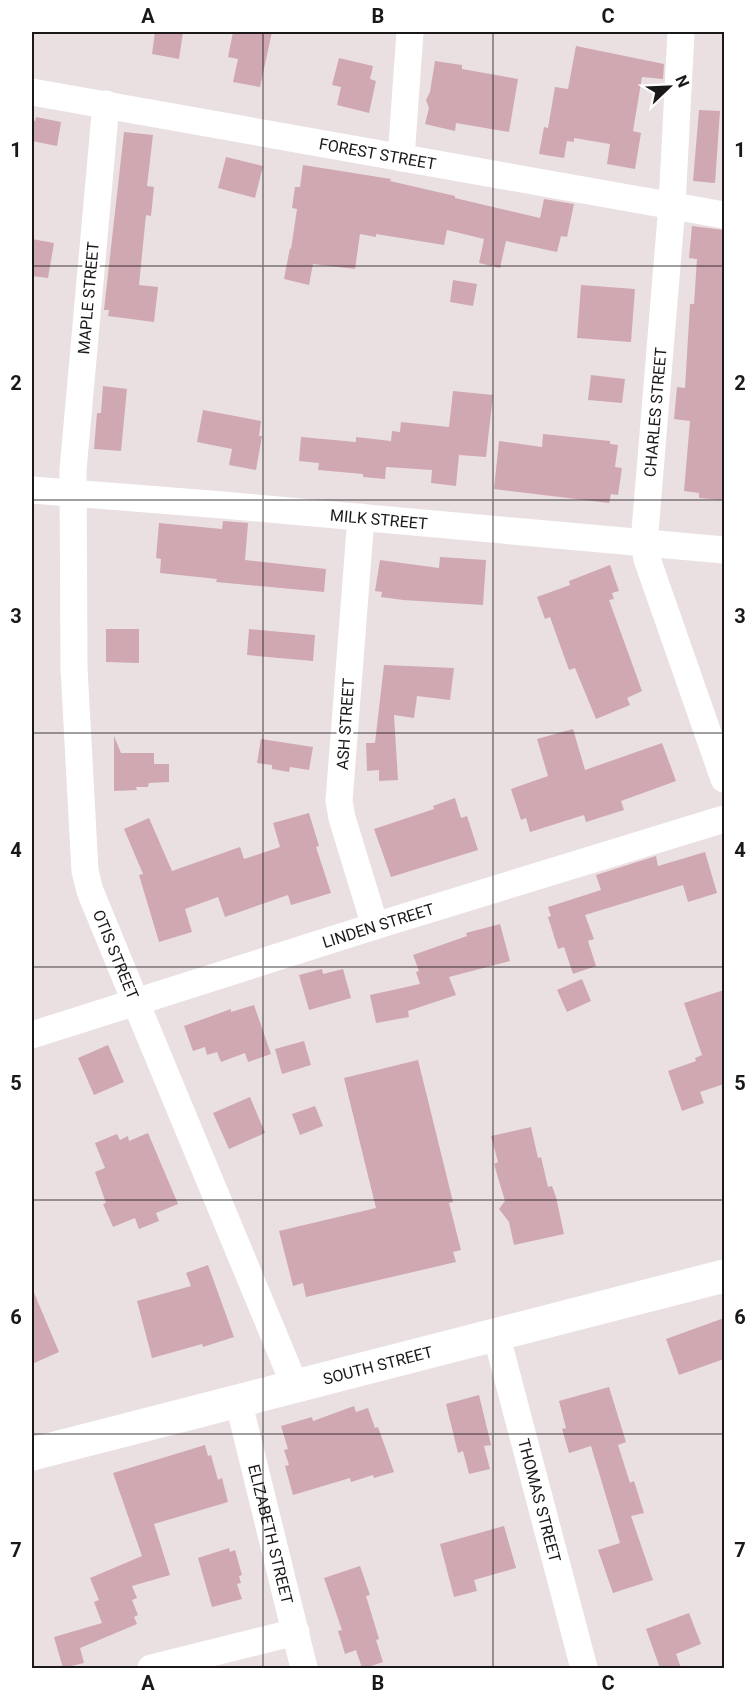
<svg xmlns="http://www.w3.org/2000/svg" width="756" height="1700" viewBox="0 0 756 1700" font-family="Roboto,sans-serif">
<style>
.building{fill:#d0a8b1}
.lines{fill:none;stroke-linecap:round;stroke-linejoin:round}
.minor{stroke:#fff;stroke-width:27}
.secondary{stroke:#fff;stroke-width:33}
.grid{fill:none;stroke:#1b1819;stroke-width:1.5;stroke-opacity:0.55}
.labels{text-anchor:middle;stroke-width:6;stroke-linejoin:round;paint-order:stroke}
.street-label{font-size:16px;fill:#1b1819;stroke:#fff}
.neatline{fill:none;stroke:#1b1819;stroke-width:2}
.grid-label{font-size:20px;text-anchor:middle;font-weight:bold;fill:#1b1819}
</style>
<rect width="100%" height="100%" fill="#eae0e2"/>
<g class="building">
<polygon points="155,32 183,32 179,59 152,54"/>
<polygon points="233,32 272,32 260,87 233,82 238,59 228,57"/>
<polygon points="576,46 664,64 663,79 642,77 633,131 641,133 635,169 607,164 610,144 574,138 574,142 567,141 564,158 539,154 544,127 548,128 555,87 568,89"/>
<polygon points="339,58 373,66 370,79 376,81 369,113 337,105 341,87 332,85"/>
<polygon points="435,61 462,65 462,69 518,79 509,132 456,123 455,131 425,124 429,108 426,100 430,92"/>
<polygon points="699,110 720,111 715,183 693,181"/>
<polygon points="36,117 61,122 57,146 32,141 32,120 35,121"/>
<polygon points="124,132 153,135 147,186 154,187 151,216 146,215 139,285 158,287 154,322 108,316 109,310 104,310"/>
<polygon points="226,157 263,166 255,198 218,188"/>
<polygon points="303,165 391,179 390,181 455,196 455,198 540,218 544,199 574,204 567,237 561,236 557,252 506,241 500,268 479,263 484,239 447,230 444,245 376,234 376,237 360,234 355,269 313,264 309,285 284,279 290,248 291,249 297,209 292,208 295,187 300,187"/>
<polygon points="692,226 724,230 724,500 699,498 699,493 684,491 690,421 674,419 677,387 685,388 690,304 694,304 697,259 689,258"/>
<polygon points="32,239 54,243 48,278 32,276"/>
<polygon points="453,280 477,284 473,306 450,302"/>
<polygon points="581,285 635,289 631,342 577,338"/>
<polygon points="591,375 625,379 622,403 588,400"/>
<polygon points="103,386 127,389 121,451 94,449 97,413 101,413"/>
<polygon points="453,391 493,395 486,457 459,455 456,486 431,483 432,470 386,467 385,479 363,477 363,474 318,470 319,463 299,461 301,437 356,442 356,437 391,441 392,431 400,432 401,422 449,427"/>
<polygon points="203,410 261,421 259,436 262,436 256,470 229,465 232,449 197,442"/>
<polygon points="543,434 610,441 610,444 618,445 615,467 622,468 618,495 611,494 609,503 494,489 499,441 542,447"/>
<polygon points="223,521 248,523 245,560 326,569 324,592 216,582 217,579 160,573 161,559 156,558 159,523 222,529"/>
<polygon points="440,557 486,560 483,605 403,600 381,597 382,592 375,591 380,560 439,568"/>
<polygon points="610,565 619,591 612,593 614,599 609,600 642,691 627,698 630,705 596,719 575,668 569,670 550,617 545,619 537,597 570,585 569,581"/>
<polygon points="106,629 139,629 139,663 106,662"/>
<polygon points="249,629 315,635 313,661 247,655"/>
<polygon points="384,665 454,668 450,700 417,696 414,718 394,715 398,780 379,781 379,770 367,771 366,743 375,743"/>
<polygon points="573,729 585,770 662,743 676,781 621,801 624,810 586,822 584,815 530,832 526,818 521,820 511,789 548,776 537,739"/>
<polygon points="114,736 121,753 154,753 154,764 169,764 169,782 149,783 148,787 136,787 137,790 114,791"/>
<polygon points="261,739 313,747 309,770 290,767 289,772 272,769 272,765 257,763"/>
<polygon points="455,798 461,818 467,816 478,850 391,877 374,829 434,809 433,806"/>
<polygon points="309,813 319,846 316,847 331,893 291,905 288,895 225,917 218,897 185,909 192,932 159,942 139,875 143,874 124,829 149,818 172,871 240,847 244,859 280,847 273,823"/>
<polygon points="705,852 717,893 688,902 683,885 585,915 594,939 588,941 596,966 573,974 564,947 558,949 548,917 551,916 548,907 601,890 596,875 656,856 658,866"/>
<polygon points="500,924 510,961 449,977 456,995 408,1011 409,1017 376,1023 370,995 420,984 416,972 419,971 413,955 467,936 466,933"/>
<polygon points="322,969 323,974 343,969 351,998 309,1010 299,975"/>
<polygon points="582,979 591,1001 567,1012 557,990"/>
<polygon points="724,990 724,1084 700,1092 704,1103 682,1111 668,1071 696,1061 695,1058 702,1055 684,1003"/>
<polygon points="254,1005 271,1054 248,1062 245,1053 221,1062 217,1052 207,1055 205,1047 193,1051 184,1026 231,1009 231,1012"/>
<polygon points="304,1041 311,1065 282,1074 275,1049"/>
<polygon points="108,1045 124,1082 94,1095 78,1058"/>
<polygon points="418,1060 453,1202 449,1203 461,1250 453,1252 456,1262 306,1297 303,1283 293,1286 279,1231 376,1208 344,1078"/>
<polygon points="250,1097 265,1133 229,1149 213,1113"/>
<polygon points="315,1106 323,1126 300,1135 292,1114"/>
<polygon points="531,1127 538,1158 541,1157 548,1187 552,1186 556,1197 564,1234 514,1245 509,1222 499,1209 505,1201 494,1164 498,1162 491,1136"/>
<polygon points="148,1133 178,1204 156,1213 159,1221 139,1229 135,1218 113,1227 103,1204 106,1203 95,1172 105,1168 95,1143 117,1134 120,1140 128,1136 129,1141"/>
<polygon points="208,1265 234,1337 203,1347 202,1344 152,1358 137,1301 191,1286 186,1273"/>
<polygon points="32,1288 59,1352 32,1364"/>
<polygon points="724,1318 724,1359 679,1375 666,1339"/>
<polygon points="609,1387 626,1442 618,1445 630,1483 634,1481 644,1513 631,1516 653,1580 613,1593 598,1550 620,1543 591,1446 569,1453 562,1429 566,1428 559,1401"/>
<polygon points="479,1395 491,1445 484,1446 490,1469 469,1474 463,1451 458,1453 446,1404"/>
<polygon points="354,1406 356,1412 368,1408 375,1428 378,1427 394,1472 374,1478 373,1475 351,1482 350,1478 293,1495 285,1466 289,1465 284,1450 288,1449 281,1426 312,1417 313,1421"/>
<polygon points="205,1445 208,1456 211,1455 218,1480 222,1478 228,1502 154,1524 170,1575 132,1586 137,1598 132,1600 138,1615 134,1617 137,1624 80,1648 84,1663 63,1668 54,1637 102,1623 94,1602 99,1600 90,1578 142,1556 113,1473"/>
<polygon points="504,1526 516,1568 474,1580 477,1591 454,1597 440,1544"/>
<polygon points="229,1548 230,1552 235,1550 242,1575 239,1576 241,1583 237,1584 242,1599 212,1607 198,1558"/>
<polygon points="360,1566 370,1595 366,1596 379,1639 376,1640 383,1662 365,1668 362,1668 356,1650 345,1654 338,1631 342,1630 324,1578"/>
<polygon points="689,1613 701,1644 676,1654 681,1668 660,1668 646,1629"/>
</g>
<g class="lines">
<g class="minor">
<polyline points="681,32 672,205 644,543 647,559 724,779"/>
<path id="s1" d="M32,92L724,215"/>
<path id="s2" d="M106,104L73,470L74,668L85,871L90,891L129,986L295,1386"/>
<polyline points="401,158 410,32"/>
<path id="s3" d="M32,490L223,505L724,550"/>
<polyline points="361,517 339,801 342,818 375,926"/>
<path id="s4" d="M32,1035L375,926L724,819"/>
<path id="s5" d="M496,1334L584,1668"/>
<path id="s6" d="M238,1400L304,1668"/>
<polyline points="151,1668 296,1632"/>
</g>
<path class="secondary" id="s7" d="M32,1454L724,1276"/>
</g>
<path class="grid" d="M263,32V1668M493,32V1668M32,266H724M32,500H724M32,733H724M32,967H724M32,1200H724M32,1434H724"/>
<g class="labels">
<g class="street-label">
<text dy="6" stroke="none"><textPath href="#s1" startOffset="351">FOREST STREET</textPath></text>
<text transform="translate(88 298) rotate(-85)" y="6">MAPLE STREET</text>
<text transform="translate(655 412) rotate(-85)" y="6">CHARLES STREET</text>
<text dy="6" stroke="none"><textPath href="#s3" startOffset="348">MILK STREET</textPath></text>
<text transform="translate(345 724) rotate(-86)" y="6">ASH STREET</text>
<text dy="6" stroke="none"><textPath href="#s4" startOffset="363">LINDEN STREET</textPath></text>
<text dy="6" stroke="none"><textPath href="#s2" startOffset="858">OTIS STREET</textPath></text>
<text dy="6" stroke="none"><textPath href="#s7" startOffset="357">SOUTH STREET</textPath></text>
<text dy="6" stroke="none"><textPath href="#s5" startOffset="172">THOMAS STREET</textPath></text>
<text dy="6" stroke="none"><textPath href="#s6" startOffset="138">ELIZABETH STREET</textPath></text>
</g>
</g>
<rect width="756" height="1700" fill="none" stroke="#ffffff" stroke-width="66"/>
<g transform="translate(669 87) rotate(67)" stroke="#ffffff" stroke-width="4.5" paint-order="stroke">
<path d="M0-4.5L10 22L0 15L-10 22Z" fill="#1b1819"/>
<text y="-9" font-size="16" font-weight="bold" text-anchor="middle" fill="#1b1819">N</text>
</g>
<rect x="33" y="33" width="690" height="1634" class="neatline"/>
<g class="grid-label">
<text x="148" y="23">A</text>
<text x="378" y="23">B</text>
<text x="608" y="23">C</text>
<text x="16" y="157">1</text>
<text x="740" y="157">1</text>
<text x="16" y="390">2</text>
<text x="740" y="390">2</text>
<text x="16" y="623">3</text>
<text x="740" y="623">3</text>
<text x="16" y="857">4</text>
<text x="740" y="857">4</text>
<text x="16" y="1090">5</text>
<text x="740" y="1090">5</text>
<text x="16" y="1324">6</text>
<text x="740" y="1324">6</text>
<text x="16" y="1557">7</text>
<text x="740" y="1557">7</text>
<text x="148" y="1690">A</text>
<text x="378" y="1690">B</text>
<text x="608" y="1690">C</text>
</g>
</svg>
